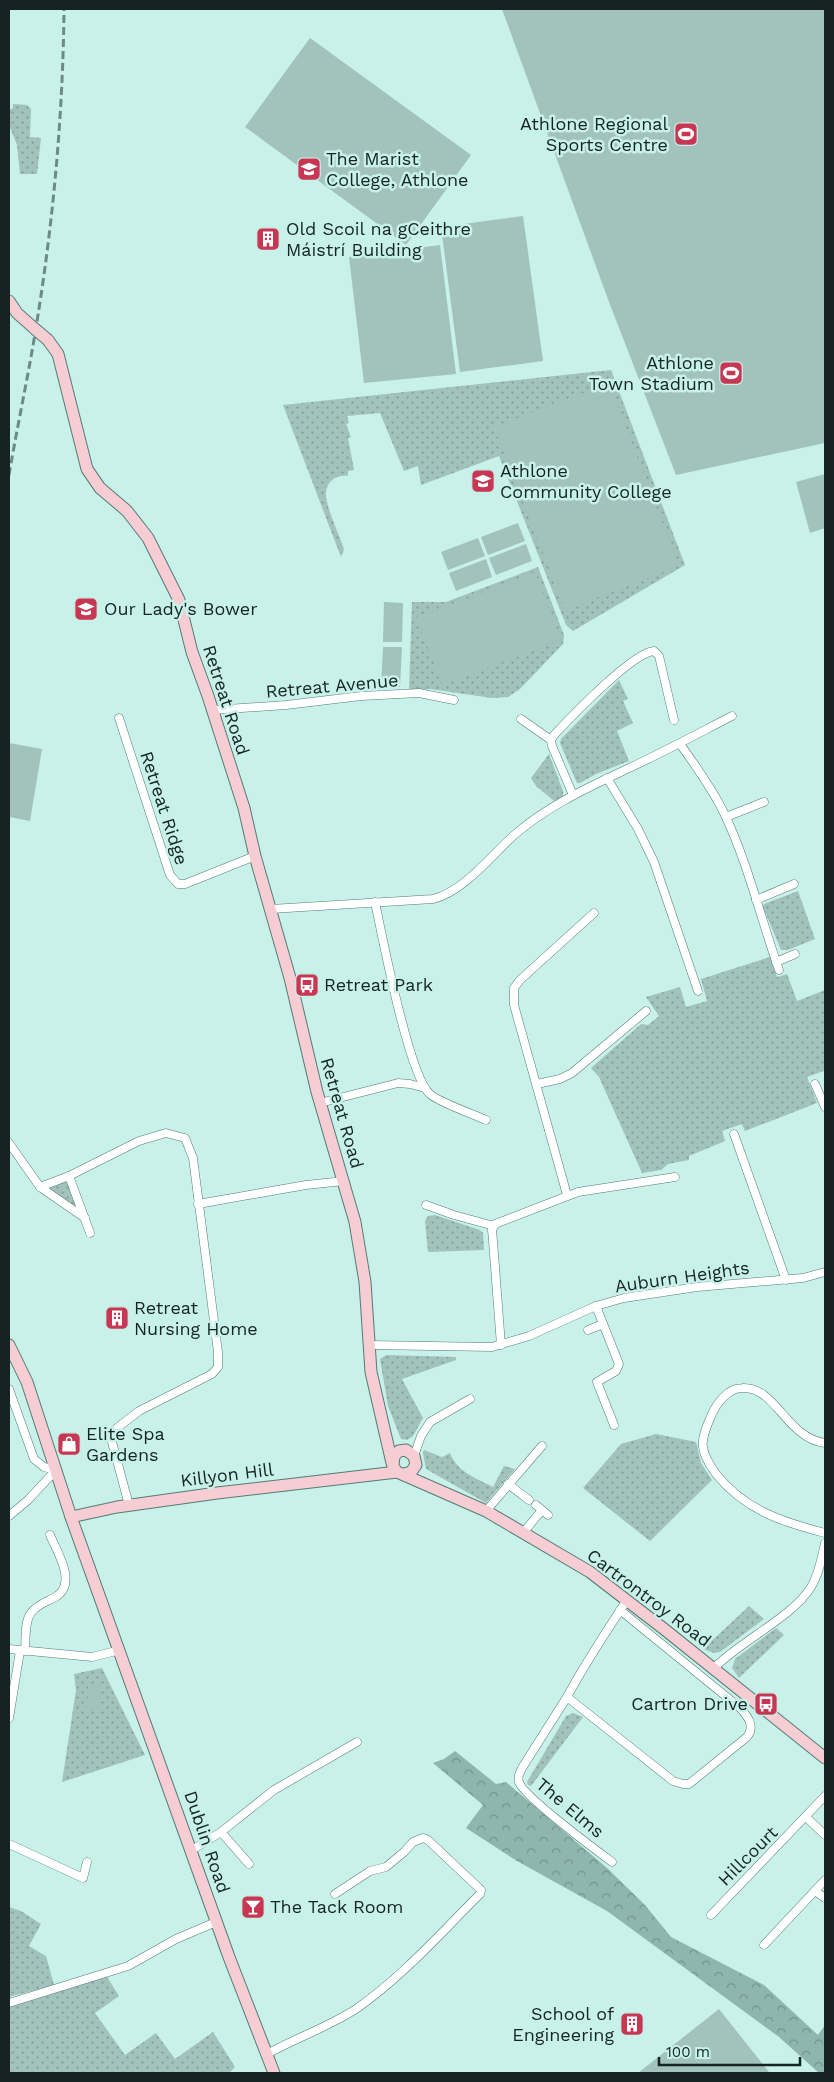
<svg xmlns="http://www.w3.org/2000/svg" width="834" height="2082" viewBox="0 0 834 2082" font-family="'Work Sans',sans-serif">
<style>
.grass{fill:url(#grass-dots)}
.forest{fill:url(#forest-crowns)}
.pitch{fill:#a2c2bc}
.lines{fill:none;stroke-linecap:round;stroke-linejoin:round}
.street-casing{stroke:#557b75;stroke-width:9}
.secondary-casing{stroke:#557b75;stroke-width:13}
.street{stroke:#fff;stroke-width:8}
.secondary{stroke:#f5cdd3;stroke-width:11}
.rail{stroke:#6d8a85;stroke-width:3;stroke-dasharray:8 4;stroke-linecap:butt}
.secondary-bridge-casing{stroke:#557b75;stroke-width:13;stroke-linecap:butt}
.secondary-bridge{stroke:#f5cdd3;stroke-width:11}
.labels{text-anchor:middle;stroke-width:5;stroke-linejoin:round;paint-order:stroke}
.poi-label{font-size:18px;fill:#152422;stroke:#c7f1e9;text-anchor:start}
.street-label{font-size:18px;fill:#152422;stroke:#c7f1e9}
</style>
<defs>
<pattern id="grass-dots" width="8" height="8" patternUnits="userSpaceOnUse" patternTransform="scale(1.25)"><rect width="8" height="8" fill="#a2c2bc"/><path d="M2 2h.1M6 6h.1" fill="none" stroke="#839d98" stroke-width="1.8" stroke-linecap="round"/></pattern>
<pattern id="forest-crowns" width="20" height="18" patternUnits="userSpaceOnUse" patternTransform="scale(1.25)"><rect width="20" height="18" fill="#8fb5af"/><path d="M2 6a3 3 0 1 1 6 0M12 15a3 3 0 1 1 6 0" fill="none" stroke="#74938e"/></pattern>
</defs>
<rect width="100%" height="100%" fill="#c7f1e9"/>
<g class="grass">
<polygon points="13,104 27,105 31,109 30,137 41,138 37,174 20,174 17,145 9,125 9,110 13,108"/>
<path d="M611,370L685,565L573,631L566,625L499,456L421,485L418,466L404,471L380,413L347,416L349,423L346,424L351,437L348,438L354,470L348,471V476C337,474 326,481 326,493C325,505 340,537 344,549L341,557L283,405Z"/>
<polygon points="538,567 564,635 563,644 520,689 508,697 492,698 430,689 409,690 412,602 446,602"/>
<polygon points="619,680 628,699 623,701 633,723 617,731 629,761 596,774 580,783 577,783 560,743 561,739"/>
<polygon points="549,754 563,791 563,796 554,801 536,786 531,778"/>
<polygon points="798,891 815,939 788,950 781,950 763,907 764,904"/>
<polygon points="770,957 777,977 787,974 797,1001 825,990 825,1074 824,1071 807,1077 817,1103 745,1131 742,1124 722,1131 725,1141 689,1156 689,1160 668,1164 661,1170 642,1173 599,1077 591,1068 641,1024 648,1025 659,1016 646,997 680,987 686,1007 707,1001 701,979"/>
<polygon points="69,1176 85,1218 40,1187"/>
<polygon points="435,1215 480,1230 483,1233 484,1250 428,1252 425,1221 428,1216"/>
<polygon points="386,1355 456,1357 456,1360 402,1379 423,1418 413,1436 407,1440 401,1439 388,1406 380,1359"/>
<polygon points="656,1434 696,1442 701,1463 712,1480 650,1541 583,1488 621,1444"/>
<path d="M424,1450L442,1457L450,1453C457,1472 476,1478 493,1487L504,1466L515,1469L486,1503L426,1469L423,1453Z"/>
<polygon points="749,1606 764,1619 720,1652 714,1653 703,1649"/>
<polygon points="776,1628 784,1635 739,1678 732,1668 735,1659"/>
<polygon points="102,1668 145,1755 62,1782 76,1690 74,1674"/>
<polygon points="573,1713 583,1717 531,1786 528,1785 527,1782 566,1716"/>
<polygon points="9,1907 21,1911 41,1924 29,1946 46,1956 54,1985 9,1997"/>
<polygon points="107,1977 119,1996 95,2013 125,2055 156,2033 175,2059 213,2032 235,2067 229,2073 9,2073 9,2006"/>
</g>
<polygon class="forest" points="455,1751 496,1784 506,1782 607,1868 645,1905 671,1937 764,1985 818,2035 825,2025 825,2073 819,2073 779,2037 607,1911 517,1861 466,1828 483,1805 433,1763 444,1759"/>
<g class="pitch">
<polygon points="502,9 825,9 825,443 676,475 609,302"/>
<polygon points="310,38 471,155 406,245 245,127"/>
<polygon points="523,216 543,361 460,372 441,227"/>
<polygon points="440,245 456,374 364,383 349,257"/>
<polygon points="609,383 679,566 565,610 494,427"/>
<polygon points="825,474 825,528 810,533 796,482"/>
<polygon points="518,523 525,541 488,555 481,537"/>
<polygon points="478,538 485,556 448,570 441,552"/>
<polygon points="526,544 532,561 496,575 489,558"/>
<polygon points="486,559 492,577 456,591 449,573"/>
<polygon points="535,572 561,640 443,685 416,618"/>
<polygon points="384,602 403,603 402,642 383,642"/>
<polygon points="383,647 402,647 400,687 381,686"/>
<polygon points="9,743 42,749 30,821 9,817"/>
<polygon points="88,1685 100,1686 99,1709 87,1709"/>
<polygon points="719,2009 769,2072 638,2073"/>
</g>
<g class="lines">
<g class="street-casing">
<g id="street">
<polyline points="213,710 286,705 361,696 419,693 454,700"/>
<polyline points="119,718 170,875 178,884 185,884 255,856"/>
<polyline points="521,719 551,740"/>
<path d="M680,744C696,766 713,790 725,815C748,864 761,919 779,970"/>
<polyline points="607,778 638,829 654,862 698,991"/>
<path d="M573,795L552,746L551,740L554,735C570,718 633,652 654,651L659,656L674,720"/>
<polyline points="726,817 764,802"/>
<polyline points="756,900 794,884"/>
<path d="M375,902C382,935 409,1077 430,1094C438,1102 473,1114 486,1120"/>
<path d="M271,909L433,899C463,892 491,856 513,836C547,806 587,788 627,769C662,753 697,734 732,716"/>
<polyline points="776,962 795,954"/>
<polyline points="537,1084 560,1079 572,1073 646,1011"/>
<polyline points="815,1084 825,1107"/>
<polyline points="320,1103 398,1083 410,1084 425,1088"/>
<polyline points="734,1134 786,1280"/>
<polyline points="9,1143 40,1187 85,1218"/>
<polyline points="69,1176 90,1233"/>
<polyline points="40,1187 69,1176 139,1141 166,1133 185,1138 193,1158 218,1352 218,1367 212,1374 139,1411 117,1428 112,1442 129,1505"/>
<polyline points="567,1195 514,1005 514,988 520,980 594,913"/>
<polyline points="198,1204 306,1185 344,1181"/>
<polyline points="426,1205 454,1215 494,1226"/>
<polyline points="596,1306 619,1364 616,1371 597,1382 614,1425"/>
<polyline points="588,1330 603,1324"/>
<polyline points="370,1345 492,1347 529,1336 596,1306 624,1298 697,1287 803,1278 825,1272"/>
<polyline points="501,1345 493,1241 492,1230 495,1224 578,1192 675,1177"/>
<polyline points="9,1389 34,1459 44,1467 56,1470"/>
<path d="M825,1443C786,1438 776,1386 742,1388C728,1388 717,1403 712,1414C708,1423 701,1438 703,1447C704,1457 711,1467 716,1474C745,1510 782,1522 825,1533"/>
<polyline points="414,1456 421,1436 430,1422 470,1399"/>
<polyline points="508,1484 529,1500"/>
<polyline points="536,1505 548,1515"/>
<polyline points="486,1511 542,1446"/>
<polyline points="9,1516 28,1500 56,1470"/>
<polyline points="523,1533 542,1510"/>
<path d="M620,1610L739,1707C747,1715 756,1726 747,1737L689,1784H683L673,1781L567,1697C585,1663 606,1632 627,1600"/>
<polyline points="9,1649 92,1657 120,1650"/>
<path d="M25,1651C26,1640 24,1622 31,1613C37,1604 49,1601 57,1596C77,1582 57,1552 50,1535"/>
<path d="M713,1669C740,1641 793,1617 811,1587C819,1574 822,1557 825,1543"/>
<path d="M567,1697L522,1768C520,1772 517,1777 519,1782C523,1796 596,1850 612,1862"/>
<polyline points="9,1718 20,1651"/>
<polyline points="806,1817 825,1835"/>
<polyline points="221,1832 249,1864"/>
<polyline points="9,1844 83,1878 87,1862"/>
<polyline points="192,1850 221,1832 274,1790 357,1742"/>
<polyline points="815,1891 825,1898"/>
<polyline points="711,1915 825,1796"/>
<polyline points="764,1945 825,1880"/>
<polyline points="9,2003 128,1966 176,1939 216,1922"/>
<path d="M267,2054C296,2038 328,2027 356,2009C402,1977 440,1934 480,1894L481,1890L428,1840L423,1838L413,1842L404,1852L386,1867L370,1871L335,1894"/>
</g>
</g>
<g class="secondary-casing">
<g id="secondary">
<polyline points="9,301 17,313 35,329"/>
<polyline points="48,340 58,354 87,469 100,488 127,511 148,538 179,600 192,652 208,696 244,808 255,856 290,978 317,1092 355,1222 365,1282 371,1372 392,1463"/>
<polyline points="9,1345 27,1382 71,1517 229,1957 274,2073"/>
<polyline points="404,1474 411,1472 416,1465 414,1456 406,1450 399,1451 394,1456 393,1466 397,1472 486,1511 590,1572 664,1629 825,1758"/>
<polyline points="71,1517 117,1507 217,1493 397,1472"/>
</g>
</g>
<use href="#street" class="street"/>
<use href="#secondary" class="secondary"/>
<path class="rail" d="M9,475C18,422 30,368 38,315C54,214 63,111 64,9"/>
<g class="secondary-bridge-casing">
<polyline id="secondary-bridge" points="35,329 48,340"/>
</g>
<use href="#secondary-bridge" class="secondary-bridge"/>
</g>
<defs>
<g id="stadium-square" transform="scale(1.25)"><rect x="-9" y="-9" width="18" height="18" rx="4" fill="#c73753" stroke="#c7f1e9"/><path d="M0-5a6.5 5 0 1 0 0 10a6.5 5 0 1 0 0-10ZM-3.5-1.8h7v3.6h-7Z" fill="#fff"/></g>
<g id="school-square" transform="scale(1.25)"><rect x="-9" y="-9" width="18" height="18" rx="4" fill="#c73753" stroke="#c7f1e9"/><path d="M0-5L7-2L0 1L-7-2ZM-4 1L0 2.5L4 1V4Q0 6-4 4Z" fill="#fff"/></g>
<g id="building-square" transform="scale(1.25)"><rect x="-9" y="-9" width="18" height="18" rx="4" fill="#c73753" stroke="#c7f1e9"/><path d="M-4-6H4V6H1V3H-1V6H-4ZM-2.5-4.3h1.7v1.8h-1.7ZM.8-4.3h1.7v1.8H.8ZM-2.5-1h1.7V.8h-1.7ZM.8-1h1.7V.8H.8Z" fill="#fff"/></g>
<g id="bus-square" transform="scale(1.25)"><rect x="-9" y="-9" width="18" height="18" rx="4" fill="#c73753" stroke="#c7f1e9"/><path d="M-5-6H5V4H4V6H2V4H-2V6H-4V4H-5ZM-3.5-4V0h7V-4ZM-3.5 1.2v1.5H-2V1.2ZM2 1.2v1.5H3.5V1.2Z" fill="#fff"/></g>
<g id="shop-square" transform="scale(1.25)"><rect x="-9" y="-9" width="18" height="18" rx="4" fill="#c73753" stroke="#c7f1e9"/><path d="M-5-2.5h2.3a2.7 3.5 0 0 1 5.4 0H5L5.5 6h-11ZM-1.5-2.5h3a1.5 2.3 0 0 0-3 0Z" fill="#fff"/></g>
<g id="bar-square" transform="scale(1.25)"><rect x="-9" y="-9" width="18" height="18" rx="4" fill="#c73753" stroke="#c7f1e9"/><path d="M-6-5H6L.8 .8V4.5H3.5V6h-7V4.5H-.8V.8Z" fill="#fff"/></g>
</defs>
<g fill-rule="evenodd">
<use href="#stadium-square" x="686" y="134"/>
<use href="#school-square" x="309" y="169"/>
<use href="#building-square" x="268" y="239"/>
<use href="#stadium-square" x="731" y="373"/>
<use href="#school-square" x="483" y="481"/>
<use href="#school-square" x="86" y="609"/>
<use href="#bus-square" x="307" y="985"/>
<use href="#building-square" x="117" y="1318"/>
<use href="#shop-square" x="69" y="1444"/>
<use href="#bus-square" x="766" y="1704"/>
<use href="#bar-square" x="253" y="1907"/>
<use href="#building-square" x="632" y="2024"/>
</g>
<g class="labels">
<g class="poi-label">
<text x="668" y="130" text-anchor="end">Athlone Regional<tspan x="668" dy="21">Sports Centre</tspan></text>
<text x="326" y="165">The Marist<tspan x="326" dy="21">College, Athlone</tspan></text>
<text x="286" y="235">Old Scoil na gCeithre<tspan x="286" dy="21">Máistrí Building</tspan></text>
<text x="714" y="369" text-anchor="end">Athlone<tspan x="714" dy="21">Town Stadium</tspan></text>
<text x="500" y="477">Athlone<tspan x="500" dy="21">Community College</tspan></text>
<text x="104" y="615">Our Lady's Bower</text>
<text x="324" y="991">Retreat Park</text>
<text x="134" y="1314">Retreat<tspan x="134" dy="21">Nursing Home</tspan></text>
<text x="86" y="1440">Elite Spa<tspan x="86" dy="21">Gardens</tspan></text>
<text x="748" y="1710" text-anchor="end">Cartron Drive</text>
<text x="270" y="1913">The Tack Room</text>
<text x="614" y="2020" text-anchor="end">School of<tspan x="614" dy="21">Engineering</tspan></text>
</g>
<g class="street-label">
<text transform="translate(332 686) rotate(-5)" y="6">Retreat Avenue</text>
<text transform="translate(226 700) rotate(72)" y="6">Retreat Road</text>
<text transform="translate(164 808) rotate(72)" y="6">Retreat Ridge</text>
<text transform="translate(342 1113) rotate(74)" y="6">Retreat Road</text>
<text transform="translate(682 1277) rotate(-8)" y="6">Auburn Heights</text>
<text transform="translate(227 1475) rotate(-7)" y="6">Killyon Hill</text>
<text transform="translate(649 1598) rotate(37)" y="6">Cartrontroy Road</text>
<text transform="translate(570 1808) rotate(40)" y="6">The Elms</text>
<text transform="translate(207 1842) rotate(71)" y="6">Dublin Road</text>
<text transform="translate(748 1856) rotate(-45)" y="6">Hillcourt</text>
</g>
</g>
<rect width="834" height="2082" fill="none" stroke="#152422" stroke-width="20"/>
<path d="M659 2057v8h141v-8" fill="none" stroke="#152422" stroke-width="2.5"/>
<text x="666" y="2057" font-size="15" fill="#152422" stroke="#c7f1e9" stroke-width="4" paint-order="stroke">100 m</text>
</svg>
